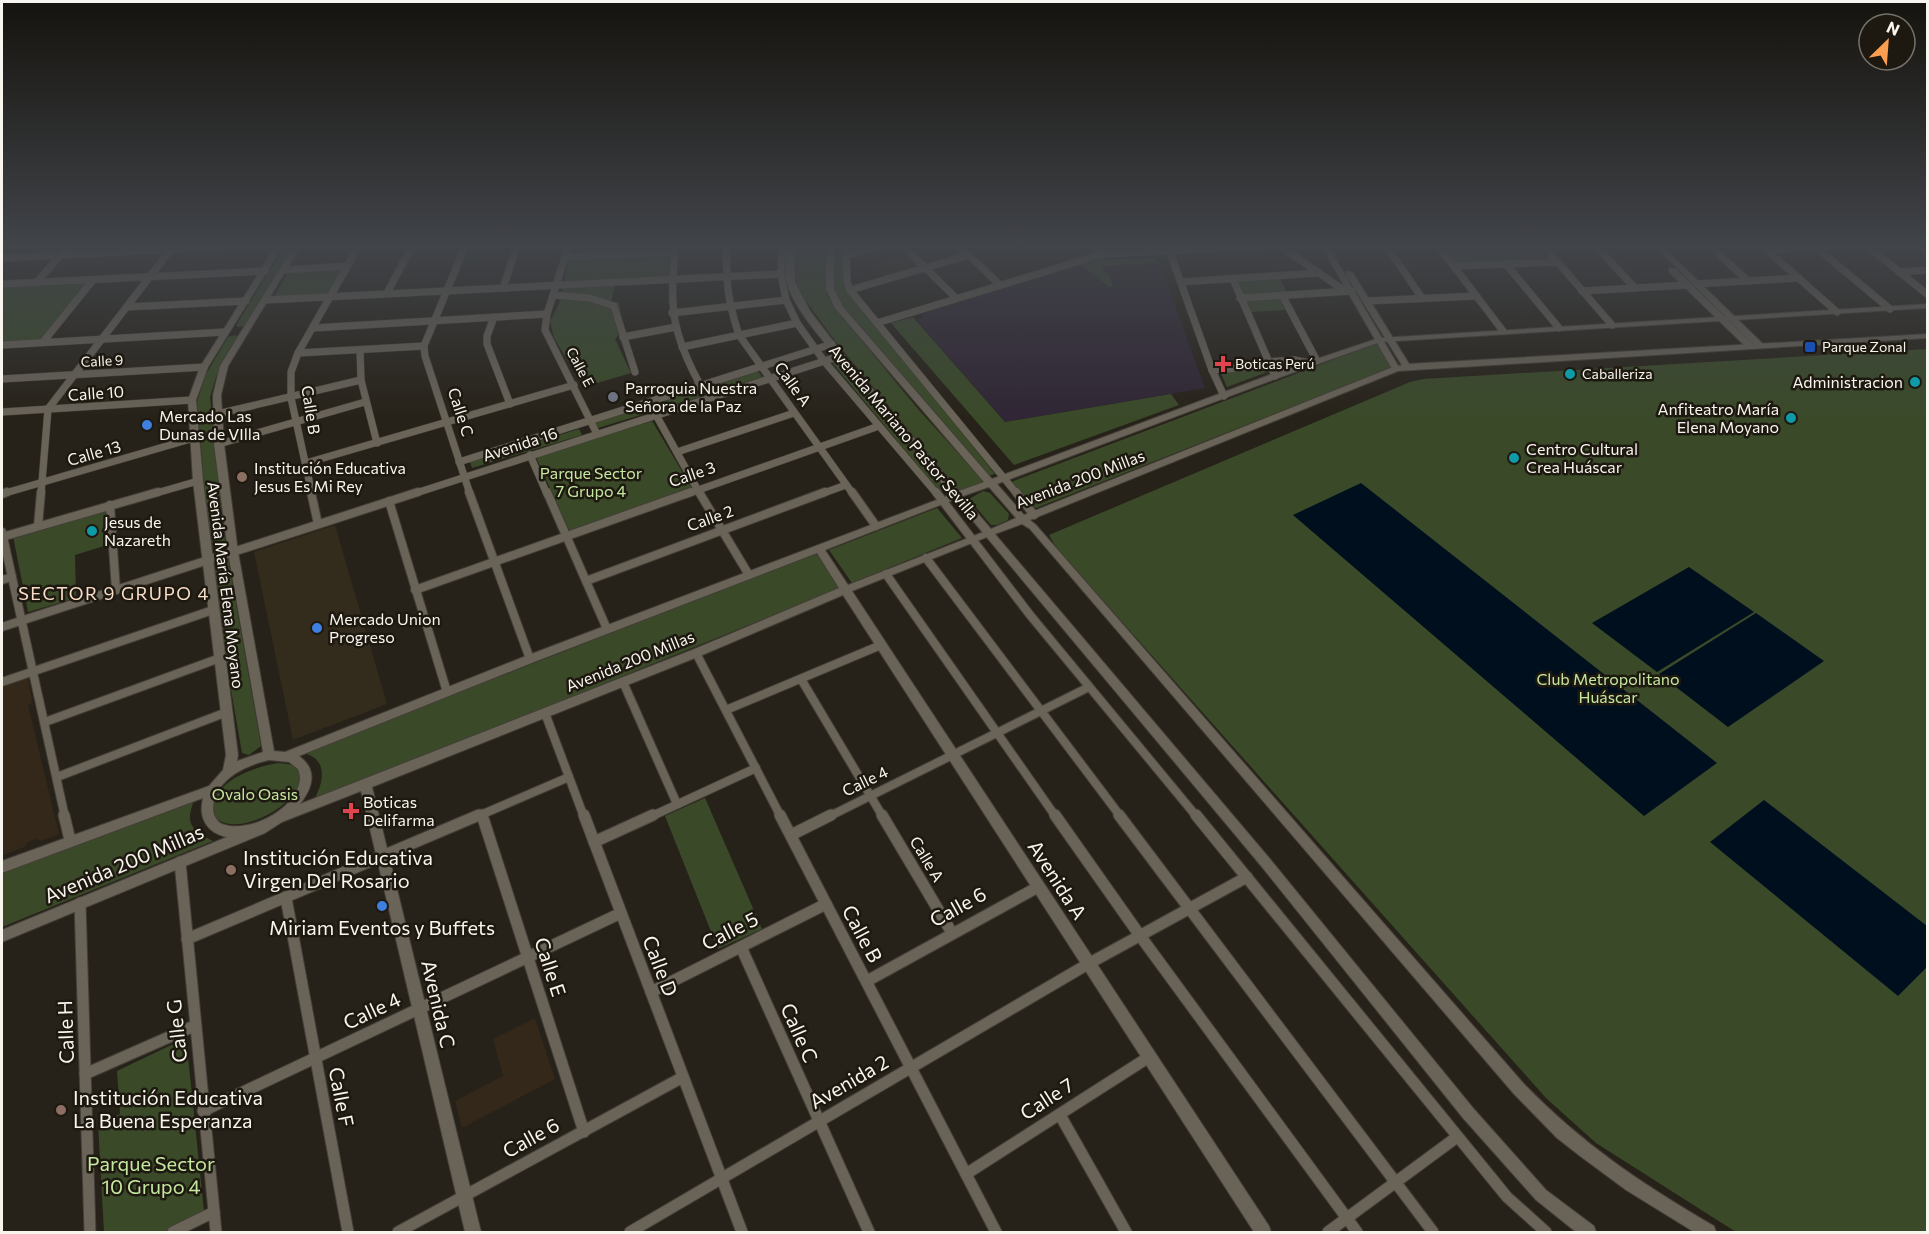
<svg xmlns="http://www.w3.org/2000/svg" width="1929" height="1234" viewBox="0 0 1929 1234" font-family="Commissioner,sans-serif">
<style>
.built{fill:#332b1c}
.education{fill:#332819}
.medical{fill:#302635}
.green{fill:#3a4a29}
.water{fill:#000f1d}
.lines{fill:none;stroke-linecap:round;stroke-linejoin:round}
.minor-far2-casing{stroke:#433e37;stroke-width:8}
.minor-far1-casing{stroke:#433e37;stroke-width:10}
.minor-casing{stroke:#433e37;stroke-width:13}
.tertiary-casing{stroke:#433e37;stroke-width:2}
.secondary-casing{stroke:#433e37;stroke-width:2}
.minor-far2{stroke:#696358;stroke-width:7}
.minor-far1{stroke:#696358;stroke-width:8}
.minor{stroke:#696358;stroke-width:11}
.tertiary{fill:#696358;fill-rule:evenodd}
.secondary{fill:#696358;fill-rule:evenodd}
.transit-dot{fill:#1a4fb4;stroke:#1e1910;stroke-width:2}
.health-dot{fill:#e0444e;stroke:#1e1910;stroke-width:2}
.culture-dot{fill:#0f9aa8;stroke:#1e1910;stroke-width:2}
.worship-dot{fill:#6b7280;stroke:#1e1910;stroke-width:2}
.shop-dot{fill:#3f7fe0;stroke:#1e1910;stroke-width:2}
.education-dot{fill:#8d6e63;stroke:#1e1910;stroke-width:2}
.labels{text-anchor:middle;stroke-width:5;stroke-linejoin:round;paint-order:stroke}
.far-poi-label{font-size:14px;fill:#f8f5ee;stroke:#1e1910;text-anchor:start}
.far-street-label{font-size:14px;fill:#f8f5ee;stroke:#1e1910}
.poi-label{font-size:16px;fill:#f8f5ee;stroke:#1e1910;text-anchor:start}
.street-label{font-size:16px;fill:#f8f5ee;stroke:#1e1910}
.park-label{font-size:16px;fill:#c5e8a0;stroke:#1e1910}
.neighbourhood-label{font-size:18px;letter-spacing:1.5px;fill:#f9deca;stroke:#1e1910}
.near-poi-label{font-size:20px;fill:#f8f5ee;stroke:#1e1910;text-anchor:start}
.near-street-label{font-size:20px;fill:#f8f5ee;stroke:#1e1910}
.near-park-label{font-size:20px;fill:#c5e8a0;stroke:#1e1910}
</style>
<rect width="100%" height="100%" fill="#272219"/>
<polygon class="built" points="335,525 387,704 293,740 254,552"/>
<g class="education">
<polygon points="908,255 921,269 886,279 873,265"/>
<polygon points="28,676 32,703 28,705 59,834 42,841 36,839 28,842 24,847 3,855 2,687"/>
<polygon points="535,1018 555,1079 462,1128 455,1101 503,1076 493,1039"/>
</g>
<polygon class="medical" points="1154,257 1158,259 1205,388 1005,422 916,319 923,317 921,314 1099,259"/>
<g class="green">
<polygon points="286,244 296,244 246,326 237,327 237,324"/>
<polygon points="795,244 826,244 826,292 833,306 918,409 985,483 960,492 836,342 806,301 799,291 795,274"/>
<polygon points="834,244 842,244 844,278 858,304 995,474 988,476 843,308 834,287"/>
<polygon points="1440,244 1537,244 1549,258 1454,263"/>
<polygon points="670,254 668,278 616,281 611,302 619,302 623,330 615,339 631,373 584,387 554,338 550,321 559,304 569,258"/>
<polygon points="1152,258 1156,259 1157,263 1102,266 1104,272 1108,273 1113,287 1109,287 1082,265 1099,260"/>
<polygon points="343,268 329,295 273,298 289,271"/>
<polygon points="1279,277 1288,294 1242,296 1234,280"/>
<polygon points="87,282 40,341 2,343 2,287"/>
<polygon points="1279,298 1285,310 1250,312 1245,300"/>
<polygon points="913,317 1005,422 1171,394 1179,405 1014,465 891,323"/>
<polygon points="235,335 239,337 216,377 210,397 225,541 220,546 214,548 209,545 197,402 205,376 228,337"/>
<polygon points="1377,343 1391,365 1390,368 1036,508 1033,507 1011,482"/>
<polygon points="1927,349 1927,1232 1736,1232 1596,1143 1546,1098 1057,549 1049,535 1410,382 1423,379"/>
<polygon points="838,358 948,489 940,492 830,360"/>
<polygon points="1268,369 1270,371 1227,387 1220,371"/>
<polygon points="758,371 762,377 713,393 709,387"/>
<polygon points="696,391 700,397 598,428 595,422"/>
<polygon points="652,421 692,488 570,532 536,457"/>
<polygon points="579,429 582,435 472,468 470,462"/>
<polygon points="983,491 990,493 1009,514 1008,520 997,525 991,525 969,499"/>
<polygon points="937,508 962,538 852,583 829,550"/>
<polygon points="106,510 107,545 75,555 76,598 28,612 13,536"/>
<path d="M817,553L840,588L313,802C323,784 330,759 303,753Z"/>
<polygon points="228,558 261,746 249,755 242,753 221,632 213,560"/>
<path d="M278,763L295,765L300,770C300,774 301,780 300,784C291,808 239,836 217,819C213,815 212,812 213,807C214,781 257,766 278,763Z"/>
<path d="M196,796C185,821 188,829 213,841L2,927V871Z"/>
<polygon points="705,798 762,929 718,949 665,816"/>
<polygon points="186,1038 204,1211 164,1232 104,1232 98,1124 120,1114 117,1071"/>
</g>
<g class="water">
<polygon points="1361,483 1717,763 1644,816 1293,515"/>
<polygon points="1689,567 1754,612 1657,672 1592,623"/>
<polygon points="1756,613 1824,661 1728,727 1659,674"/>
<polygon points="1764,800 1927,926 1927,967 1898,996 1710,842"/>
</g>
<g class="lines">
<g class="minor-far2-casing">
<g id="minor-far2">
<polyline points="466,244 424,346 425,356 470,494"/>
<polyline points="569,244 547,314 545,330 597,434"/>
<path d="M676,244C668,306 672,335 703,390"/>
<path d="M727,244C725,279 728,302 739,335L853,494"/>
<polyline points="782,244 781,274 786,300 797,323 824,361 937,494"/>
<polyline points="846,244 847,282 850,290 1017,494"/>
<polyline points="901,244 956,298"/>
<polyline points="957,244 1000,285"/>
<polyline points="1091,244 1103,254"/>
<polyline points="1167,244 1212,370 1224,396"/>
<polyline points="1385,244 1422,298"/>
<polyline points="1437,244 1503,331"/>
<polyline points="1542,244 1612,325"/>
<polyline points="1594,244 1635,288"/>
<polyline points="1708,244 1748,281"/>
<polyline points="1760,244 1837,312"/>
<polyline points="1865,244 1928,295"/>
<polyline points="1917,244 1928,252"/>
<polyline points="1280,246 1345,291"/>
<polyline points="1817,248 1890,309"/>
<polyline points="1767,250 1866,245"/>
<polyline points="846,255 888,244"/>
<polyline points="565,257 675,252"/>
<polyline points="2,258 280,244"/>
<polyline points="1506,264 1559,328"/>
<polyline points="1454,266 1557,262"/>
<polyline points="283,270 347,266"/>
<polyline points="1899,272 1928,270"/>
<polyline points="1233,279 1275,376"/>
<polyline points="37,282 70,244"/>
<polyline points="1181,282 1319,273"/>
<polyline points="2,284 265,271"/>
<polyline points="1697,284 1799,278"/>
<polyline points="503,288 518,244"/>
<polyline points="850,290 969,255"/>
<polyline points="1582,291 1687,285"/>
<polyline points="387,293 413,244"/>
<polyline points="554,295 590,298 614,306 635,372"/>
<polyline points="1282,295 1317,361"/>
<polyline points="1240,298 1352,291"/>
<polyline points="265,300 781,274"/>
<polyline points="1367,301 1476,296"/>
<polyline points="127,307 246,301"/>
<polyline points="672,313 786,300"/>
<polyline points="494,317 487,336 487,344 510,404"/>
<polyline points="877,323 1103,254 1320,244"/>
<polyline points="313,328 547,314"/>
<polyline points="623,337 676,327"/>
<polyline points="43,342 93,280"/>
<polyline points="2,345 225,332"/>
<polyline points="682,347 797,323"/>
<polyline points="360,350 361,380 377,443"/>
<polyline points="298,353 424,346"/>
<polyline points="1267,362 1294,360 1310,363"/>
<polyline points="1212,370 1269,366"/>
<polyline points="2,379 204,367"/>
<polyline points="2,412 192,400"/>
<polyline points="217,414 361,380"/>
<polyline points="656,415 700,494"/>
<polyline points="219,444 365,402"/>
<polyline points="677,452 794,413"/>
<polyline points="530,455 547,494"/>
<polyline points="459,462 832,344"/>
<polyline points="306,463 574,385"/>
<polyline points="2,494 194,438"/>
<polyline points="41,494 48,409 175,244"/>
<polyline points="153,494 198,481"/>
<polyline points="312,494 291,398 291,372 298,353 360,244"/>
<polyline points="413,494 840,356"/>
<polyline points="687,494 879,426"/>
<polyline points="821,494 846,485"/>
</g>
</g>
<g class="minor-far1-casing">
<g id="minor-far1">
<polyline points="311,492 318,524"/>
<polyline points="469,492 530,659"/>
<polyline points="547,492 607,629"/>
<polyline points="699,492 749,575"/>
<polyline points="852,492 876,526"/>
<polyline points="936,492 1030,615 1197,817"/>
<polyline points="1016,492 1034,515"/>
<polyline points="2,494 7,492"/>
<polyline points="389,501 447,692"/>
<polyline points="110,505 116,590"/>
<polyline points="38,526 41,492"/>
<polyline points="2,532 65,817"/>
<polyline points="2,537 158,492"/>
<polyline points="926,558 1121,817"/>
<polyline points="886,574 1056,817"/>
<polyline points="2,580 12,577"/>
<polyline points="586,581 825,492"/>
<polyline points="415,590 691,492"/>
<polyline points="2,627 418,492"/>
<polyline points="696,653 781,817"/>
<polyline points="801,679 883,817"/>
<polyline points="2,682 213,610"/>
<polyline points="623,682 677,804"/>
<polyline points="726,710 881,645"/>
<polyline points="545,713 584,817"/>
<polyline points="45,722 220,658"/>
<polyline points="57,777 227,712"/>
<polyline points="482,814 483,817"/>
<polyline points="476,817 569,777"/>
<polyline points="650,817 756,768"/>
<polyline points="828,817 1089,687"/>
</g>
</g>
<g class="minor-casing">
<g id="minor">
<polyline points="64,815 70,840"/>
<polyline points="482,815 584,1132"/>
<polyline points="584,815 742,1232"/>
<polyline points="780,815 996,1232"/>
<polyline points="882,815 952,933"/>
<polyline points="1055,815 1141,937 1357,1232"/>
<polyline points="1119,815 1433,1232"/>
<polyline points="1196,815 1507,1197 1546,1232"/>
<polyline points="791,835 831,815"/>
<polyline points="594,842 653,815"/>
<polyline points="180,862 216,1232"/>
<polyline points="286,898 348,1232"/>
<polyline points="80,903 90,1232"/>
<polyline points="187,939 479,815"/>
<polyline points="741,947 869,1232"/>
<polyline points="867,981 1038,887"/>
<polyline points="651,992 826,904"/>
<polyline points="85,1074 194,1026"/>
<polyline points="203,1111 621,913"/>
<polyline points="1060,1115 1126,1232"/>
<polyline points="966,1174 1149,1057"/>
<polyline points="173,1232 214,1212"/>
<polyline points="398,1232 683,1077"/>
<polyline points="630,1232 1088,964 1247,877"/>
<polyline points="1328,1232 1457,1137"/>
</g>
</g>
<g class="tertiary-casing">
<g id="tertiary">
<path d="M277,244H284L208,367L196,400L203,481L238,755L237,761L263,752L228,552L214,444L213,395L220,366L295,244H302L228,366L221,395L224,444L238,552L274,751L285,752L526,656L955,493H961L963,495L961,497L825,550L848,585L986,531H992L994,533L992,535L852,591L1269,1226L1271,1232H1254L843,595L700,656L372,787L481,1232H465L361,791L282,822L265,833L2,942V930L227,837C207,833 198,818 203,798L2,873V861L209,786L223,770L226,755L193,481L188,400L200,367ZM817,553L839,588L692,650L300,804C313,787 318,770 299,756L534,662ZM269,760L289,762L298,769C299,772 300,775 300,778C299,809 246,836 220,823C213,817 212,810 214,801C220,777 247,765 269,760Z"/>
<polygon points="1320,244 1327,244 1400,369 1399,371 1393,371 1392,369"/>
<polygon points="1653,244 1660,244 1763,344 1763,348 1757,348"/>
<polygon points="1669,268 1675,268 1753,344 1753,348 1747,348 1669,272"/>
<polygon points="1346,271 1353,273 1411,367 1410,369 1404,369 1403,367 1345,273"/>
</g>
</g>
<g class="secondary-casing">
<path id="secondary" d="M786,244H794L795,282L810,311L843,354L959,491L984,482L835,308L826,289V244H834V289L843,307L992,479L1272,374L1379,338L1928,304V308L1380,342L1278,378L997,484L1024,515L1393,367L1407,364L1928,334V338L1398,371L1030,520L1036,525L1524,1084C1582,1144 1642,1184 1714,1226L1716,1232H1694L1626,1190L1580,1156L1557,1138L1514,1094L1030,529L1022,524L995,534L1270,859L1473,1108L1546,1190L1594,1226L1596,1232H1576L1536,1200L1463,1118L1262,867L837,358C820,336 791,306 786,278C785,267 786,255 786,244ZM989,487L1016,518L991,529L963,496Z"/>
</g>
<use href="#minor-far2" class="minor-far2"/>
<use href="#minor-far1" class="minor-far1"/>
<use href="#minor" class="minor"/>
<use href="#tertiary" class="tertiary"/>
<use href="#secondary" class="secondary"/>
</g>
<linearGradient id="sky" x2="0" y2="1"><stop stop-color="#15130e"/><stop offset="0.59" stop-color="#414449"/><stop offset="1" stop-color="#414449" stop-opacity="0"/></linearGradient>
<rect width="1929" height="417" fill="url(#sky)"/>
<rect class="transit-dot" x="1804" y="341" width="12" height="12" rx="3"/>
<g class="health-dot">
<path d="M1220 355h6v6h6v6h-6v6h-6v-6h-6v-6h6z"/>
<path d="M348 802h6v6h6v6h-6v6h-6v-6h-6v-6h6z"/>
</g>
<g class="culture-dot">
<circle cx="1570" cy="374" r="6"/>
<circle cx="1915" cy="382" r="6"/>
<circle cx="1791" cy="418" r="6"/>
<circle cx="1514" cy="458" r="6"/>
<circle cx="92" cy="531" r="6"/>
</g>
<circle class="worship-dot" cx="613" cy="397" r="6"/>
<g class="shop-dot">
<circle cx="147" cy="425" r="6"/>
<circle cx="317" cy="628" r="6"/>
<circle cx="382" cy="906" r="6"/>
</g>
<g class="education-dot">
<circle cx="242" cy="477" r="6"/>
<circle cx="231" cy="870" r="6"/>
<circle cx="61" cy="1110" r="6"/>
</g>
<g class="labels">
<g class="far-poi-label">
<text x="1822" y="352">Parque Zonal</text>
<text x="1235" y="369">Boticas Perú</text>
<text x="1582" y="379">Caballeriza</text>
</g>
<g class="far-street-label">
<text transform="translate(102 361) rotate(-3)" y="5">Calle 9</text>
<text transform="translate(580 367) rotate(62)" y="5">Calle E</text>
</g>
<g class="poi-label">
<text x="1903" y="388" text-anchor="end">Administracion</text>
<text x="625" y="394">Parroquia Nuestra<tspan x="625" dy="18">Señora de la Paz</tspan></text>
<text x="1779" y="415" text-anchor="end">Anfiteatro María<tspan x="1779" dy="18">Elena Moyano</tspan></text>
<text x="159" y="422">Mercado Las<tspan x="159" dy="18">Dunas de VIlla</tspan></text>
<text x="1526" y="455">Centro Cultural<tspan x="1526" dy="18">Crea Huáscar</tspan></text>
<text x="254" y="474">Institución Educativa<tspan x="254" dy="18">Jesus Es Mi Rey</tspan></text>
<text x="104" y="528">Jesus de<tspan x="104" dy="18">Nazareth</tspan></text>
<text x="329" y="625">Mercado Union<tspan x="329" dy="18">Progreso</tspan></text>
<text x="363" y="808">Boticas<tspan x="363" dy="18">Delifarma</tspan></text>
</g>
<g class="street-label">
<text transform="translate(793 384) rotate(54)" y="6">Calle A</text>
<text transform="translate(96 393) rotate(-4)" y="6">Calle 10</text>
<text transform="translate(311 410) rotate(81)" y="6">Calle B</text>
<text transform="translate(461 412) rotate(72)" y="6">Calle C</text>
<text transform="translate(904 432) rotate(50)" y="6">Avenida Mariano Pastor Sevilla</text>
<text transform="translate(520 444) rotate(-18)" y="6">Avenida 16</text>
<text transform="translate(94 453) rotate(-16)" y="6">Calle 13</text>
<text transform="translate(692 474) rotate(-19)" y="6">Calle 3</text>
<text transform="translate(1080 479) rotate(-21)" y="6">Avenida 200 Millas</text>
<text transform="translate(710 518) rotate(-20)" y="6">Calle 2</text>
<text transform="translate(226 585) rotate(83)" y="6">Avenida María Elena Moyano</text>
<text transform="translate(630 661) rotate(-22)" y="6">Avenida 200 Millas</text>
<text transform="translate(865 781) rotate(-26)" y="6">Calle 4</text>
<text transform="translate(927 859) rotate(59)" y="6">Calle A</text>
</g>
<g class="park-label">
<text x="591" y="479">Parque Sector<tspan x="591" dy="18">7 Grupo 4</tspan></text>
<text x="1608" y="685">Club Metropolitano<tspan x="1608" dy="18">Huáscar</tspan></text>
<text x="255" y="800">Ovalo Oasis</text>
</g>
<g class="neighbourhood-label">
<text x="114" y="600">SECTOR 9 GRUPO 4</text>
</g>
<g class="near-poi-label">
<text x="243" y="865">Institución Educativa<tspan x="243" dy="23">Virgen Del Rosario</tspan></text>
<text x="382" y="935" text-anchor="middle">Miriam Eventos y Buffets</text>
<text x="73" y="1105">Institución Educativa<tspan x="73" dy="23">La Buena Esperanza</tspan></text>
</g>
<g class="near-street-label">
<text transform="translate(124 864) rotate(-23)" y="7">Avenida 200 Millas</text>
<text transform="translate(1057 880) rotate(57)" y="7">Avenida A</text>
<text transform="translate(958 907) rotate(-29)" y="7">Calle 6</text>
<text transform="translate(730 931) rotate(-27)" y="7">Calle 5</text>
<text transform="translate(862 934) rotate(62)" y="7">Calle B</text>
<text transform="translate(660 966) rotate(69)" y="7">Calle D</text>
<text transform="translate(550 967) rotate(72)" y="7">Calle E</text>
<text transform="translate(438 1004) rotate(77)" y="7">Avenida C</text>
<text transform="translate(372 1011) rotate(-25)" y="7">Calle 4</text>
<text transform="translate(177 1031) rotate(-96)" y="7">Calle G</text>
<text transform="translate(66 1032) rotate(-92)" y="7">Calle H</text>
<text transform="translate(799 1033) rotate(66)" y="7">Calle C</text>
<text transform="translate(849 1082) rotate(-30)" y="7">Avenida 2</text>
<text transform="translate(341 1097) rotate(79)" y="7">Calle F</text>
<text transform="translate(1047 1099) rotate(-33)" y="7">Calle 7</text>
<text transform="translate(531 1138) rotate(-29)" y="7">Calle 6</text>
</g>
<g class="near-park-label">
<text x="151" y="1171">Parque Sector<tspan x="151" dy="23">10 Grupo 4</tspan></text>
</g>
</g>
<rect width="1929" height="1234" fill="none" stroke="#f8f5ee" stroke-width="6"/>
<g transform="translate(1887 42) rotate(25)"><circle r="28" fill="#1e1910" stroke="#757169" stroke-width="1.5"/>
<path d="M0-4.5L10 22L0 15L-10 22Z" fill="#fb9e50"/>
<text y="-9" font-size="16" font-weight="bold" text-anchor="middle" fill="#f8f5ee">N</text>
</g>
</svg>
